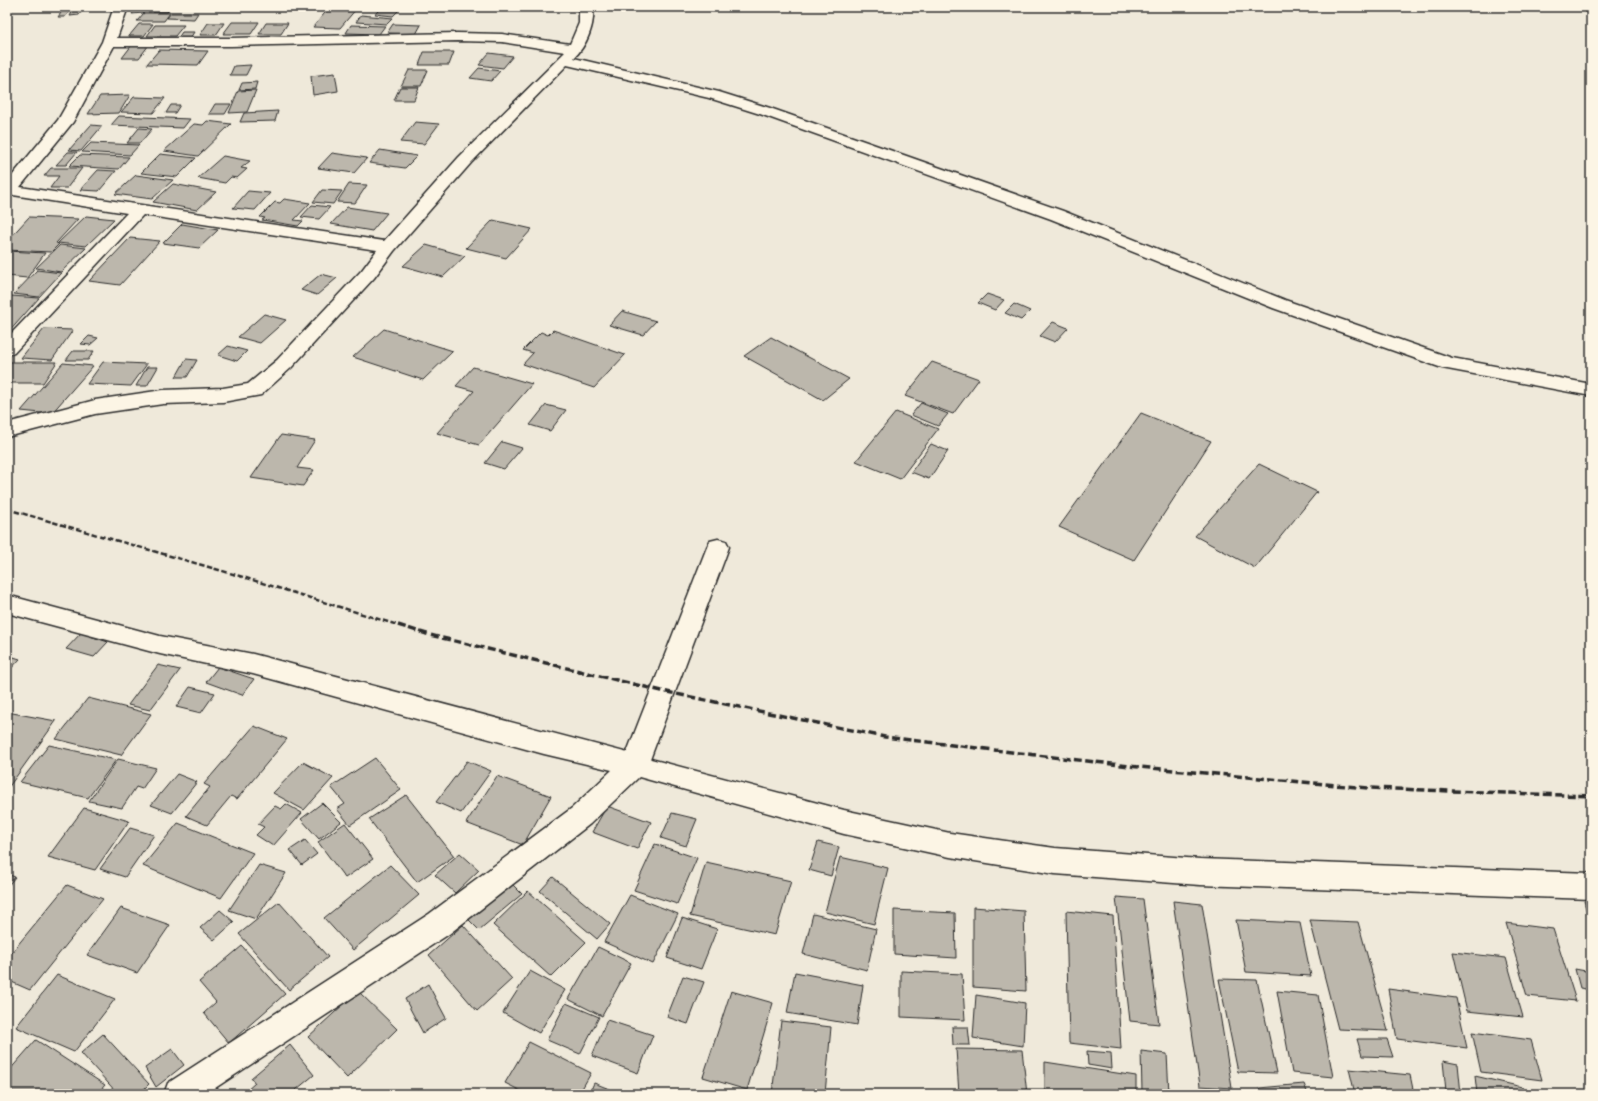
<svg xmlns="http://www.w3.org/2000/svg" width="1598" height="1101" viewBox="0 0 1598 1101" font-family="'Architects Daughter',sans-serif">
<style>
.building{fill:#bcb7ac;stroke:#2b2b2b}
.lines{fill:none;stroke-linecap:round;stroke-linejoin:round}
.service-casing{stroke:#2b2b2b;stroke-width:3}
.minor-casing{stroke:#2b2b2b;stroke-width:3}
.service{fill:#fcf5e5;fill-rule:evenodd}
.minor{fill:#fcf5e5;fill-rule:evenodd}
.rail-far1{stroke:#2b2b2b;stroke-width:2.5;stroke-dasharray:5.5 2.5;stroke-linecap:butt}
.rail{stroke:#2b2b2b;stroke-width:3.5;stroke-dasharray:8 3.5;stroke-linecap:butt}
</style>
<rect width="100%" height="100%" fill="#efe9da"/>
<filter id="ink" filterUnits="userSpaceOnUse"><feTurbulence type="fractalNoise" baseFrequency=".025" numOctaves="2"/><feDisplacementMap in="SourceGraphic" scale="8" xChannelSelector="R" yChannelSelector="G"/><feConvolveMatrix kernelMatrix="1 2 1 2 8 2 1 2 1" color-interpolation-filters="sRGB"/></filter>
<g filter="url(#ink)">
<g class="building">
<polygon points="136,7 147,7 143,13 132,14"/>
<polygon points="158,7 172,7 167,12 153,12"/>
<polygon points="330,7 346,7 357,8 340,28 313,27"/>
<polygon points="382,7 402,7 393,16 375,14"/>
<polygon points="74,9 83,9 79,15 70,16"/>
<polygon points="63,10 71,10 65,17 58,17"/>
<polygon points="144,13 170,13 164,21 137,21"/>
<polygon points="171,13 198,13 194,19 167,18"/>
<polygon points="361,15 393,18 387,24 356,22"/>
<polygon points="232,22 259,22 251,34 223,34"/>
<polygon points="208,23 224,23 216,35 200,35"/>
<polygon points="266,23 288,23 281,34 259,34"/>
<polygon points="139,24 153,24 144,36 129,36"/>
<polygon points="393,24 421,25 416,34 387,33"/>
<polygon points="155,25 184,25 175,36 147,36"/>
<polygon points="351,25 385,26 379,34 346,33"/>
<polygon points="182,32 194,32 189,40 176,41"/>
<polygon points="132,45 149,45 139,58 122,58"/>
<polygon points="159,50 208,51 198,65 147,64"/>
<polygon points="424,52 454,52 449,65 419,65"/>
<polygon points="489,53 513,56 503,68 479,65"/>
<polygon points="251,65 246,75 230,75 234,66"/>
<polygon points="479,68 500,71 491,81 470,78"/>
<polygon points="409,70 428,70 421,86 401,86"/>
<polygon points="335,73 338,91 313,95 311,76"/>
<polygon points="257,82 255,89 239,90 242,83"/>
<polygon points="400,87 419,87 414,100 394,100"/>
<polygon points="256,90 247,112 229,113 238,91"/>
<polygon points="130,95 119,113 88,114 100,96"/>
<polygon points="134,97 165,98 153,113 121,112"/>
<polygon points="215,104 231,104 225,114 209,114"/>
<polygon points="171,105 180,105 175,113 166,113"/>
<polygon points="278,111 275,121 240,122 244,113"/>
<polygon points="119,116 190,119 183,128 111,125"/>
<polygon points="207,121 231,124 198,156 164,151 194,124 203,125"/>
<polygon points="415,122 439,124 424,144 400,142"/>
<polygon points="91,125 102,126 81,151 69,150"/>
<polygon points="139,128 152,129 140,143 127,143"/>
<polygon points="91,143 139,145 130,155 82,152"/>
<polygon points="380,150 417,156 405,168 369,163"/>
<polygon points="68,152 77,152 66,165 56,165"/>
<polygon points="332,153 367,158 354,173 318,168"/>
<polygon points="160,154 196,158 177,177 141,173"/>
<polygon points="80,155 129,157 119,169 69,166"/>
<polygon points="223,156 250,161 241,168 247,169 237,178 231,177 225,183 198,178"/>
<polygon points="51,168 82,168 67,188 50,188 59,176 44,176"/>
<polygon points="98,170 116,171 99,191 80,190"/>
<polygon points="136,175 173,180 152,199 115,194"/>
<polygon points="173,184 216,192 197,210 153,202"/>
<polygon points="349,184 367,185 355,203 337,202"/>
<polygon points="322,190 342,191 333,204 313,202"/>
<polygon points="248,191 270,193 255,210 233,208"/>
<polygon points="284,199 310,203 294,220 303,221 298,226 262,220 265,218 260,217 275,202 280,203"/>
<polygon points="312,205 330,207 319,219 301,217"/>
<polygon points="347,207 387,213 372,231 331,224"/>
<polygon points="86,216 114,219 86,246 58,243"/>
<polygon points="29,217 78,219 56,243 59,244 51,252 7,250 7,241"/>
<polygon points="493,220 532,229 506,258 466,248"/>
<polygon points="182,224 218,230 199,248 163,243"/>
<polygon points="130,238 160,241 120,285 89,281"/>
<polygon points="60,245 86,248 61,272 36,268"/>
<polygon points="426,245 465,256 443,277 403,266"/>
<polygon points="7,251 45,253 27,278 7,276"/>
<polygon points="37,270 61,273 39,297 14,294"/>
<polygon points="321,274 337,278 317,295 301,290"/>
<polygon points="987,294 1004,300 995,310 978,303"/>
<polygon points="11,296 39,298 7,334 7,300"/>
<polygon points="1014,304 1030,311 1021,320 1005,313"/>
<polygon points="622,311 656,321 643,335 609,325"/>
<polygon points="264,314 286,320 260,343 238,337"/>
<polygon points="1053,322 1068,328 1055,342 1040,336"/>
<polygon points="44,329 73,330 52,360 21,358"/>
<polygon points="384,329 453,351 423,380 353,357"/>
<polygon points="553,330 625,355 594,388 523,364 533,353 523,350 541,332 548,335"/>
<polygon points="89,336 98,338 90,345 81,344"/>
<polygon points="771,337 849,379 823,400 744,356"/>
<polygon points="228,346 247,351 237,361 218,355"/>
<polygon points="73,351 94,351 88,360 66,360"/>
<polygon points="186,359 197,360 187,377 176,377"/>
<polygon points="9,362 57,362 43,383 7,383 7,364"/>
<polygon points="103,362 147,364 131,386 87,384"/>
<polygon points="932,362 979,379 953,414 905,396"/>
<polygon points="63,363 93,366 51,414 21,411"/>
<polygon points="147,367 158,367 147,386 136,386"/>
<polygon points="473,367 532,384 479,445 437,433 474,391 456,386"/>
<polygon points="921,403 948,414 938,426 911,415"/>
<polygon points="546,405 566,410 550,431 530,425"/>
<polygon points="896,412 938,429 900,479 856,461"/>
<polygon points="1141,413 1211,441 1134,560 1059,527"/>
<polygon points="281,435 315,440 297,468 314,470 303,486 251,478"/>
<polygon points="502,442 522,448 504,469 485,463"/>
<polygon points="931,444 948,451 929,479 911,472"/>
<polygon points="1259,464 1317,492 1255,568 1195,536"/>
<polygon points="81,633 108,642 94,657 66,649"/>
<polygon points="7,655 20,659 7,673"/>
<polygon points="158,665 180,670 150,710 128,705"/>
<polygon points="218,667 254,679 242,695 206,682"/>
<polygon points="190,687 215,693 201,713 176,707"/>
<polygon points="88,698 151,714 121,755 56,739"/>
<polygon points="7,712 56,721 8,788 7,788"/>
<polygon points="254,726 287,739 237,799 231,796 207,825 186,816 210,787 204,784"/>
<polygon points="49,745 116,760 88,798 20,782"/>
<polygon points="375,758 401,790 350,825 337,809 345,804 331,787"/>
<polygon points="118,759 156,768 142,789 136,787 122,808 89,801"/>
<polygon points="467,761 491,771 461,813 436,802"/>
<polygon points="303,762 333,778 304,810 273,793"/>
<polygon points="177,774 197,782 172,813 151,805"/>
<polygon points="497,776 551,796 523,845 466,823"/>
<polygon points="406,795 454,856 417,882 369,819"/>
<polygon points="322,803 341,822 319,839 301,819"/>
<polygon points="286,804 302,813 273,846 256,835 264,827 258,824 275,806 281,809"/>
<polygon points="607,806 651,822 637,849 592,832"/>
<polygon points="84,808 129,821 95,870 48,857"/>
<polygon points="672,813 697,819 686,846 661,838"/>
<polygon points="178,823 253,853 221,898 143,866"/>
<polygon points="345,823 373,859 345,878 318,842"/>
<polygon points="130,828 154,835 125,877 100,869"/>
<polygon points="305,840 317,854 302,865 290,850"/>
<polygon points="818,842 839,847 831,876 809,870"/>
<polygon points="655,844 697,858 677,904 634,890"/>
<polygon points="460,853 479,870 455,893 435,875"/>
<polygon points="840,857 888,868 874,924 825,912"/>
<polygon points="706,862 791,881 775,935 690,916"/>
<polygon points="259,865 286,873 256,919 229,910"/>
<polygon points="390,865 419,895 353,950 324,918"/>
<polygon points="7,874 15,877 7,887"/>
<polygon points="553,877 610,924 597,939 540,891"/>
<polygon points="510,882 522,894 479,930 467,918"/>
<polygon points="67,885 103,899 30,990 7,980 7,958"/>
<polygon points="528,891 586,942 551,977 493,925"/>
<polygon points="630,895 678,914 653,964 604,942"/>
<polygon points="1116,897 1143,899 1159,1024 1130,1021"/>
<polygon points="1173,901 1202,904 1232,1088 1200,1086"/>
<polygon points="1584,901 1591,902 1591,929"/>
<polygon points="279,902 328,957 289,990 239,934"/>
<polygon points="973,907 1024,911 1026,991 973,987"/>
<polygon points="121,908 170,925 137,973 87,955"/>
<polygon points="220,910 234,922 214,940 200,928"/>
<polygon points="894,910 955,913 956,958 894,954"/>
<polygon points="1066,911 1113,916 1121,1049 1069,1043"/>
<polygon points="813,914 876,929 867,970 803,954"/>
<polygon points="682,918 717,929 701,969 667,958"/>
<polygon points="1236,920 1300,923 1311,976 1246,972"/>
<polygon points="1310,920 1358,922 1388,1031 1338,1029"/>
<polygon points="1506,923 1553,929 1576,1001 1527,996"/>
<polygon points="463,925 512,979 477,1011 429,955"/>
<polygon points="242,946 285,994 229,1043 204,1013 216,1002 199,982"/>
<polygon points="598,947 631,963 602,1016 568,999"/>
<polygon points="1453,952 1506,958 1523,1017 1467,1011"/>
<polygon points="1575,969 1591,972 1591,990 1580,988"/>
<polygon points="530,971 565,990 539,1033 503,1013"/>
<polygon points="901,971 962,974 965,1020 901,1017"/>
<polygon points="795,972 863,985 857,1025 787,1013"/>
<polygon points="57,975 115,999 74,1052 16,1027"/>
<polygon points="683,976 704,982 688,1024 667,1017"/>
<polygon points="1219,979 1257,980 1277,1073 1238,1072"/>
<polygon points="428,984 446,1018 423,1033 405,999"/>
<polygon points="1388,989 1456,998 1467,1048 1397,1039"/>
<polygon points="358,991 397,1029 347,1078 308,1037"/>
<polygon points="731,991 773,1003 747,1090 703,1077"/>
<polygon points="1277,991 1318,995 1333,1077 1292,1073"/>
<polygon points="976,995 1025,1003 1023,1046 973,1038"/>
<polygon points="566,1003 599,1017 580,1054 547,1040"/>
<polygon points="607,1020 653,1035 638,1073 592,1056"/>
<polygon points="781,1021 831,1027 825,1094 772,1094"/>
<polygon points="952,1027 968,1027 970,1045 953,1045"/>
<polygon points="1472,1032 1531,1040 1542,1080 1481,1072"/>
<polygon points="103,1034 149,1084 139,1094 118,1094 81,1053"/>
<polygon points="1357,1039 1387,1039 1393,1057 1362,1056"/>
<polygon points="36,1040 105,1085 97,1094 7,1094 7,1073"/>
<polygon points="529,1042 591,1073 579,1094 527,1094 505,1083"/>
<polygon points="290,1045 314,1075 291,1094 249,1094 246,1091 255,1083 251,1078"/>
<polygon points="172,1049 184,1065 156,1087 145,1068"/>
<polygon points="956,1049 1022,1050 1027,1094 959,1094"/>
<polygon points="1087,1051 1111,1053 1112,1069 1088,1065"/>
<polygon points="1141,1051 1167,1054 1169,1094 1142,1091"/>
<polygon points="1443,1061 1458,1064 1461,1094 1446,1091"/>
<polygon points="1045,1062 1136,1076 1136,1094 1045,1094"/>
<polygon points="1349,1069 1410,1075 1414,1094 1355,1094"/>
<polygon points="1475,1076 1522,1087 1524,1094 1477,1094"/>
<polygon points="594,1083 622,1094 589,1094"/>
<polygon points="1304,1084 1308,1094 1261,1094 1259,1088"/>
</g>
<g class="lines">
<g class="service-casing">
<polygon id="service" points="718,539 726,541 729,547 648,765 644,773 635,776 626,773 622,765 707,547 710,541"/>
</g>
<g class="minor-casing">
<g id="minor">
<path d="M114,7H128L117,38H231L457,33L502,34L570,44L579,23V7H593C595,25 587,45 574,58L719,92L770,108L1063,211L1285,300L1452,358L1591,384V396L1442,368L1273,308L1051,219L760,114L709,98L567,65L471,163L394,251L374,278L291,368L261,395L223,402L163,404L95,414L7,437V423L95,400L163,390L223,388L248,384L277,360L362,270L377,250L143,215L14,353L7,355V338L127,213L13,195L7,197V182L58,120L102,42ZM457,41L502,42L565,52L459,157L384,241L20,187L73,122L114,46H231Z"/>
<polygon points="7,595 160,636 253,654 844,810 950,833 1055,848 1200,859 1591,873 1591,899 1200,885 1055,874 950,857 844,834 639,777 590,824 449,934 206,1094 164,1094 168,1083 429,914 572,808 612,770 544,754 253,674 160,654 7,613"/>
</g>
</g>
<use href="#service" class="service"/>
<use href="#minor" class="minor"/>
<polyline class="rail-far1" points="7,509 233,574 401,626"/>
<polyline class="rail" points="398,625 430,635 662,691 885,737 1129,766 1368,788 1591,796"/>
</g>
</g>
<rect width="1598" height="1101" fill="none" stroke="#fcf5e5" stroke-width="24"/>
<rect x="12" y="12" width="1574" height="1077" fill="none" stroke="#2b2b2b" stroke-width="1.5" filter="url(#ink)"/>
</svg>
